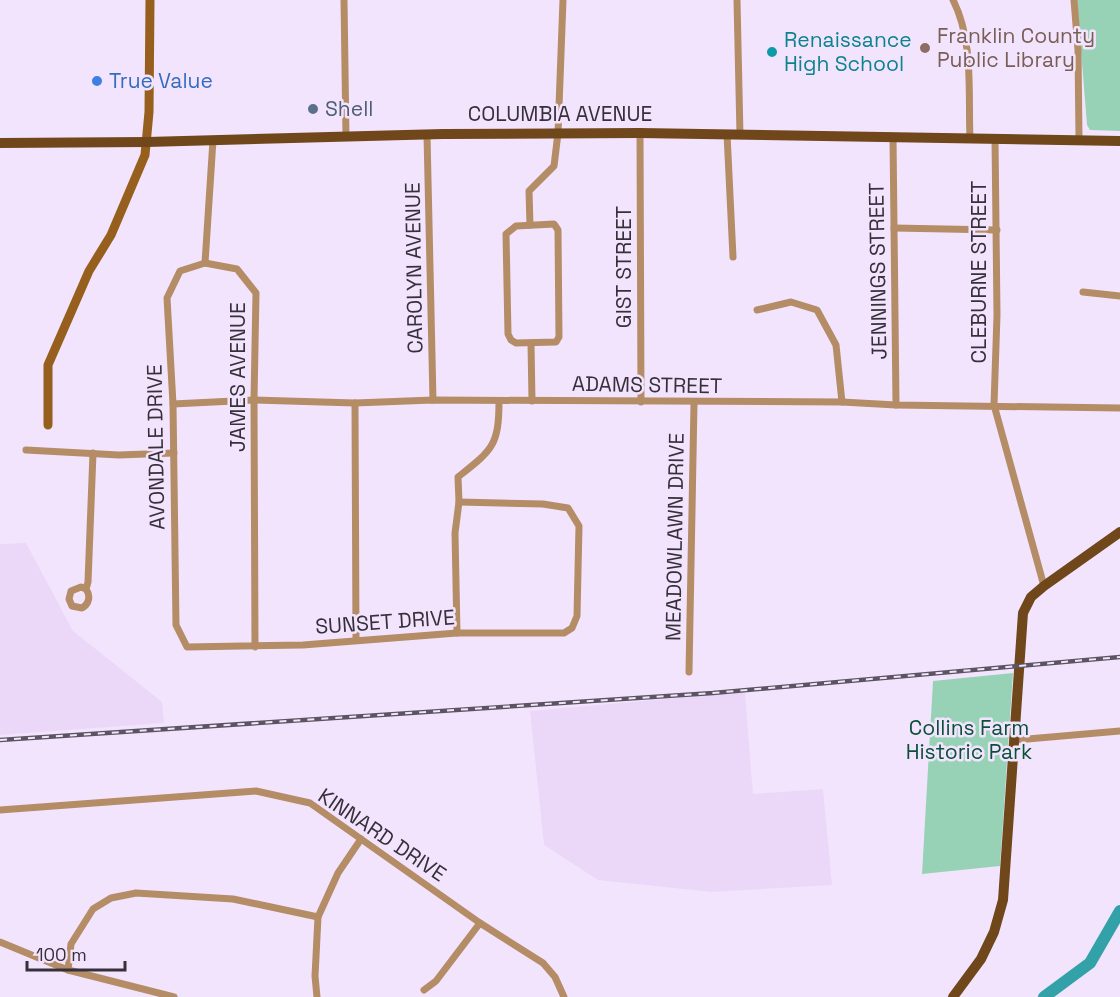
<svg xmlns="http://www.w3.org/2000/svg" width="1120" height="997" viewBox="0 0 1120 997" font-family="'Space Grotesk',sans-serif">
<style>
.built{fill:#ebd8f8}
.green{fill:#97d2b7}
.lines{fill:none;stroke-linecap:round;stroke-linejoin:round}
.river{stroke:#32a2a8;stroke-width:12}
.street{stroke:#b48d67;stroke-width:7}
.secondary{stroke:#975f1d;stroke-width:9}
.primary{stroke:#6f471b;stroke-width:10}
.rail-casing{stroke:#5b5461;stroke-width:4.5}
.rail{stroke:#f3e4fe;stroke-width:2;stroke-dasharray:7;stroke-linecap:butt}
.education-dot{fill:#8d6e63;stroke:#f3e4fe;stroke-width:2}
.culture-dot{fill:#0f9aa8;stroke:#f3e4fe;stroke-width:2}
.shop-dot{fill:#3f7fe0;stroke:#f3e4fe;stroke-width:2}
.service-dot{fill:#5c6f8a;stroke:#f3e4fe;stroke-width:2}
.labels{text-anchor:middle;stroke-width:5;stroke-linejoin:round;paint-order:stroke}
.education-label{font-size:21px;fill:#785e54;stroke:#f3e4fe;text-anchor:start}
.culture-label{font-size:21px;fill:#0d838f;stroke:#f3e4fe;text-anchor:start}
.shop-label{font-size:21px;fill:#366cbe;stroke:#f3e4fe;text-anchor:start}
.service-label{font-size:21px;fill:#4e5e75;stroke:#f3e4fe;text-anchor:start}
.street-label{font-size:21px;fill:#36303a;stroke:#f3e4fe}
.park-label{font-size:21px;fill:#0a5039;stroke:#f3e4fe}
</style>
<rect width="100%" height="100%" fill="#f3e4fe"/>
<g class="built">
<polygon points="26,543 73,631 162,702 164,723 0,735 0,544"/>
<polygon points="745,692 753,794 823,789 832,885 711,892 598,880 544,845 530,711"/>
</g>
<g class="green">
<polygon points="1077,0 1120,0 1120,131 1090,130 1087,125"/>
<polygon points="1013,673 1000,866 922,874 933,681"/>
</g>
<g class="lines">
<polyline class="river" points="1044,997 1090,963 1120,911"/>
<g class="street">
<polyline points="344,0 346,137"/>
<polyline points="737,0 740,135"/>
<path d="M953,0C974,41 968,93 970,138"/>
<polyline points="1074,0 1078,50 1079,139"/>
<polyline points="640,133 641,402"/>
<polyline points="727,134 733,257"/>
<polyline points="427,135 433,400"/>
<polyline points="893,137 896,405"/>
<polyline points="995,138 997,315 994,405 1044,586"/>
<polygon points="554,224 558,230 559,337 556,342 516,343 511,340 508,334 506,234 516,226"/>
<polyline points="530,225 529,191 554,166 558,133 563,0"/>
<polyline points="894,228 997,230"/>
<polyline points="205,263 213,140"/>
<polyline points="1083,292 1120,296"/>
<polyline points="757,310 791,302 817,310 836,345 842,402"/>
<polyline points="531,343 532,401"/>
<polyline points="355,403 356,640"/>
<polyline points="173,404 254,400 355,403 433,400 842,402 896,405 1120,408"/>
<polyline points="26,450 119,455 174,453"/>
<path d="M86,589L81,587L71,591L69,599L72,606L82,608C89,604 91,596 86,589L88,582L93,453"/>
<path d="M457,633L455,533L459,502L458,477C492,450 499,446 499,401"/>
<polyline points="255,647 254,400 256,293 237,269 205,263 180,271 167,298 173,404 176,625 187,647 303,645 457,633 564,633 572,628 577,616 579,526 568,508 543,504 459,502"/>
<polyline points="689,672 694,403"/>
<polyline points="1015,740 1120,731"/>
<polyline points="0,810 256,791 310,803 480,923 543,963 555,977 564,997"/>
<polyline points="0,942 68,970 174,997"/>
<polyline points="68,970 71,944 93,909 111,898 136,893 233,899 318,917"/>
<polyline points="424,990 436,981 480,923"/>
<polyline points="317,997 315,976 318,917 338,873 361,839"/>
</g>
<polyline class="secondary" points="48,425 48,365 89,271 111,235 145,155 149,112 150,0"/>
<g class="primary">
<polyline points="0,143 147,142 443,134 640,133 1120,141"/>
<polyline points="953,997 981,959 994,932 1003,900 1023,613 1031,597 1044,586 1120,532"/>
</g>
<g class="rail-casing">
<polyline id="rail" points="0,740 713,693 1120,657"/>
</g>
<use href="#rail" class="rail"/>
</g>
<circle class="education-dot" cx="925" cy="48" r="6"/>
<circle class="culture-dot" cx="772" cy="52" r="6"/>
<circle class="shop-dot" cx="97" cy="81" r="6"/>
<circle class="service-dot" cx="313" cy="109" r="6"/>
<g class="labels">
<g class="education-label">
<text x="937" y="43">Franklin County<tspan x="937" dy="24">Public Library</tspan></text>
</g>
<g class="culture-label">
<text x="784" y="47">Renaissance<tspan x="784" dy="24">High School</tspan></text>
</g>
<g class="shop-label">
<text x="109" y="88">True Value</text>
</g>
<g class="service-label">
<text x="325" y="116">Shell</text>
</g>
<g class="street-label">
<text x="560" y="121">COLUMBIA AVENUE</text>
<text transform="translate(624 267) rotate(-90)" y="7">GIST STREET</text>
<text transform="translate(414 268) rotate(-91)" y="7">CAROLYN AVENUE</text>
<text transform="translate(878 271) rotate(-91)" y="7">JENNINGS STREET</text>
<text transform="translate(979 272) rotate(-90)" y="7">CLEBURNE STREET</text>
<text transform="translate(238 377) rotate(-90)" y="7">JAMES AVENUE</text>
<text transform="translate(647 385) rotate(1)" y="7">ADAMS STREET</text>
<text transform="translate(156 447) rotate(-91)" y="7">AVONDALE DRIVE</text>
<text transform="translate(675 537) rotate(-89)" y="7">MEADOWLAWN DRIVE</text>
<text transform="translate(385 622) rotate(-4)" y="7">SUNSET DRIVE</text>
<text transform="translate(382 835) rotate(34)" y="7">KINNARD DRIVE</text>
</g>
<g class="park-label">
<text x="969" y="735">Collins Farm<tspan x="969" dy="24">Historic Park</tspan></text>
</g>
</g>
<path d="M27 961v9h98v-9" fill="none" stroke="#36303a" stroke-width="3"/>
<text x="36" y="961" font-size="18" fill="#36303a" stroke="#f3e4fe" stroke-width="4.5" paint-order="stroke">100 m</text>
</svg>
